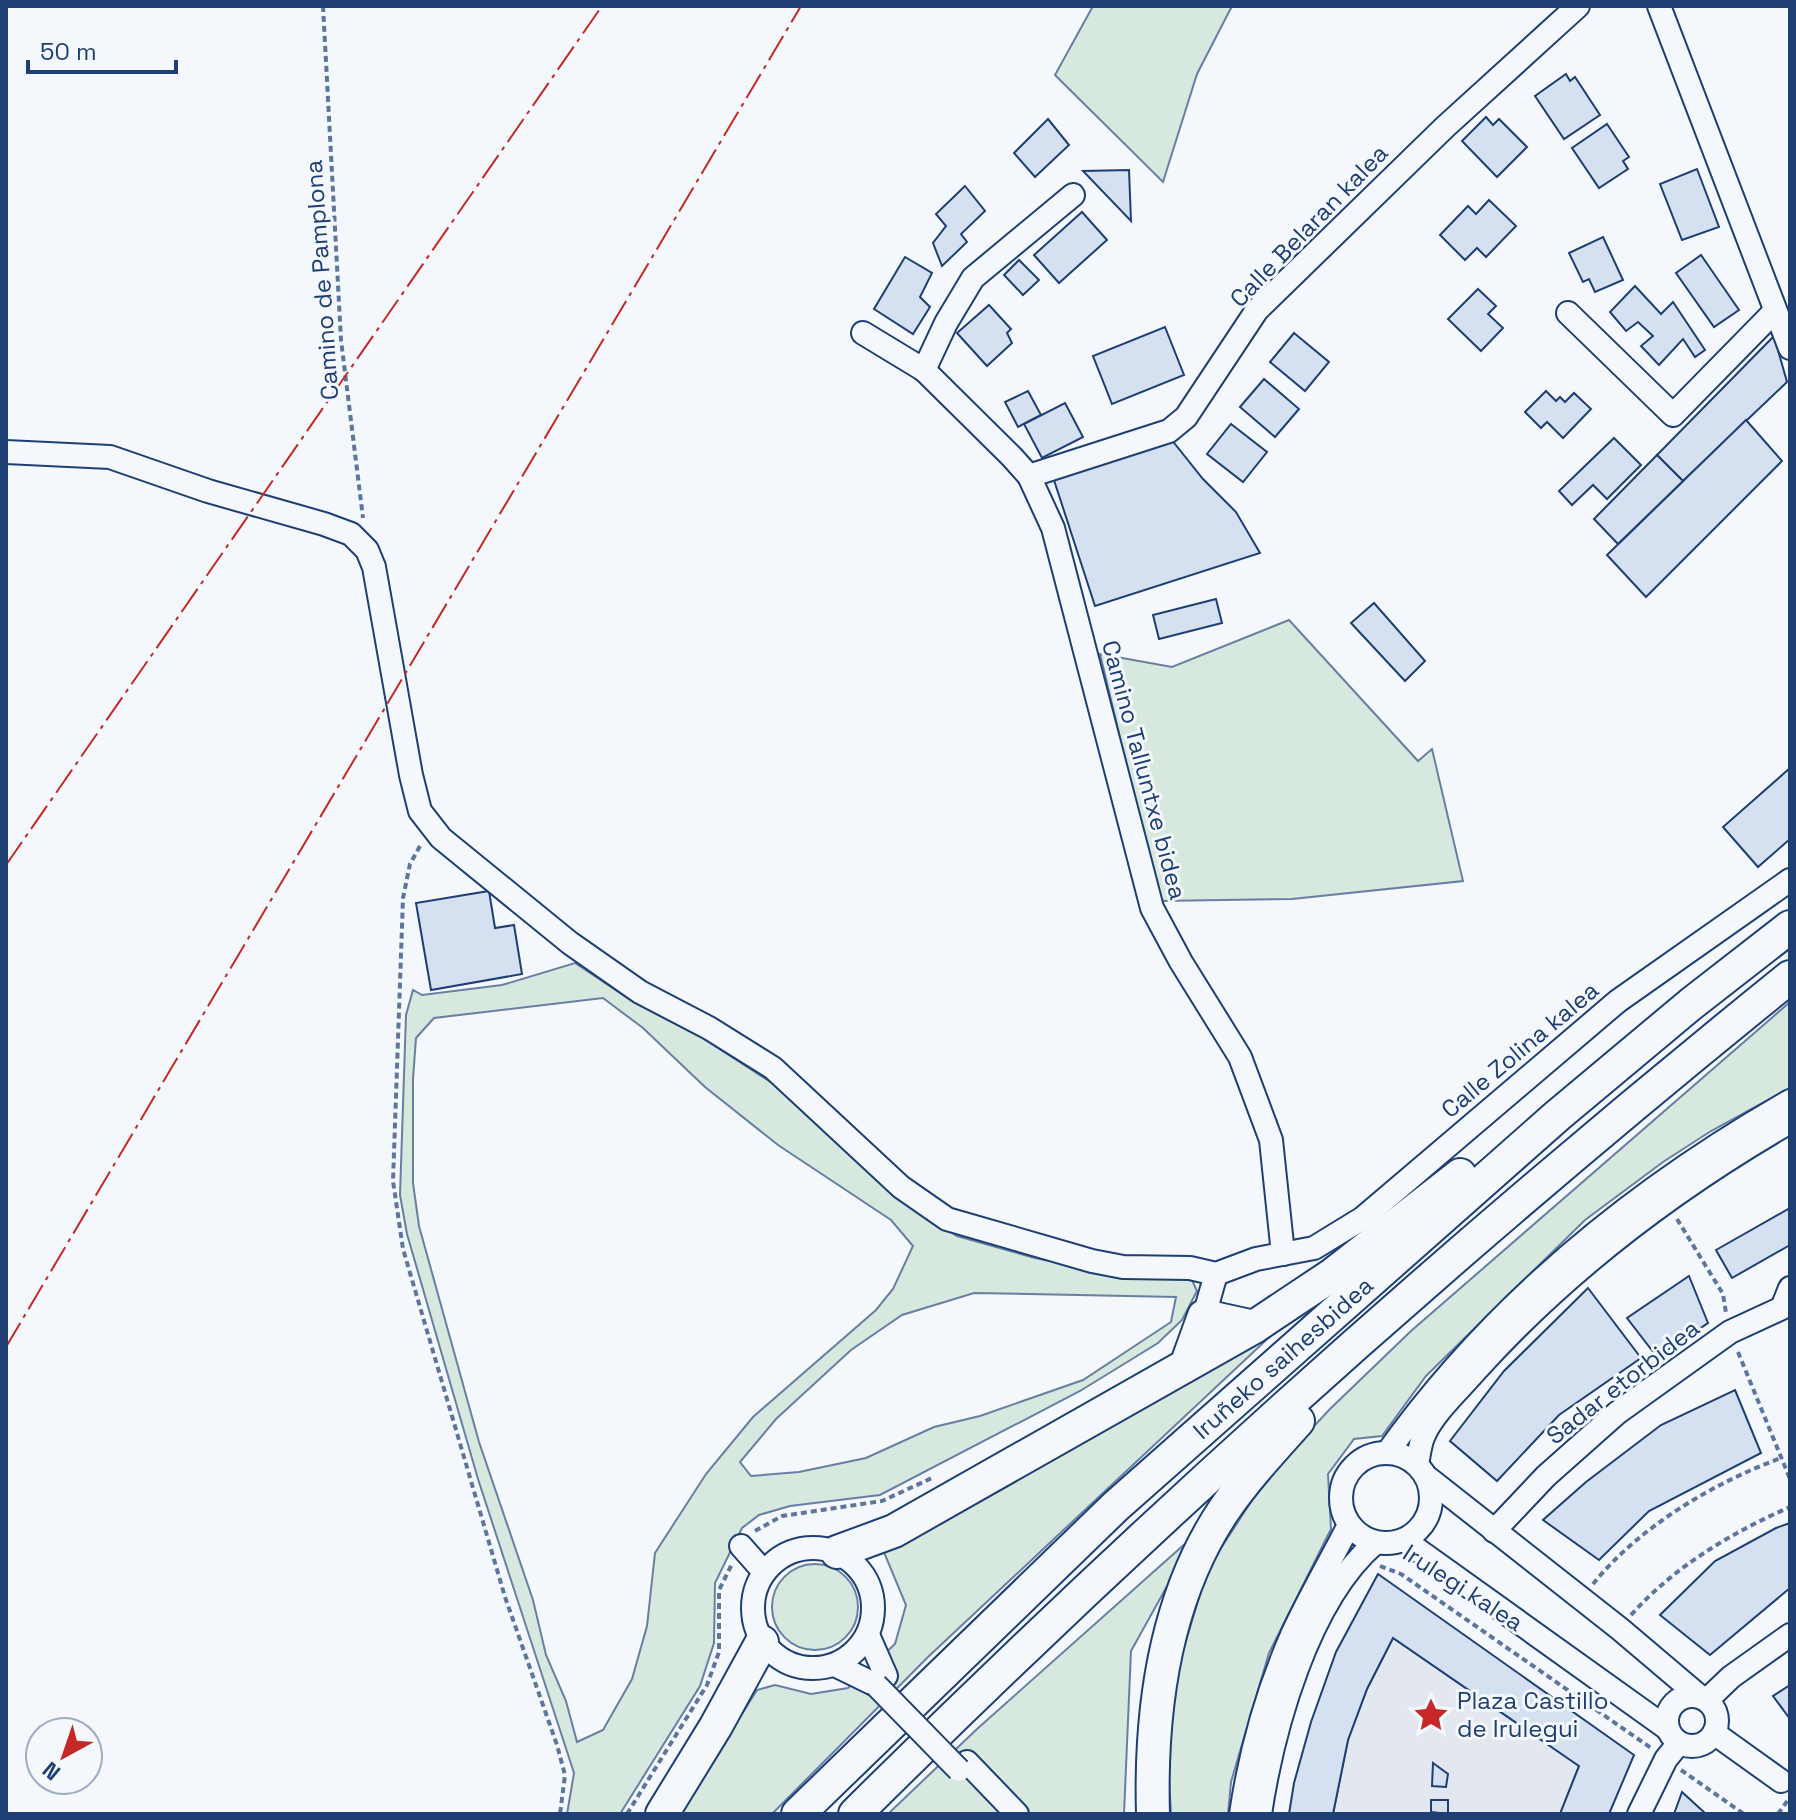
<svg xmlns="http://www.w3.org/2000/svg" width="1796" height="1820" viewBox="0 0 1796 1820" font-family="'Space Grotesk',sans-serif">
<style>
.green{fill:#d7e8df;stroke:#687fa3;stroke-width:2;fill-rule:evenodd}
.parking{fill:#e3e8f0;stroke:#687fa3;stroke-width:2}
.building{fill:#d5e0f0;stroke:#1d3f73;stroke-width:2}
.lines{fill:none;stroke-linecap:round;stroke-linejoin:round}
.minor-casing{stroke:#1d3f73;stroke-width:26}
.highway-casing{stroke:#1d3f73;stroke-width:36}
.path{stroke:#5e769c;stroke-width:4;stroke-dasharray:6 4;stroke-linecap:butt}
.minor{stroke:#f4f7fb;stroke-width:22}
.highway{stroke:#f4f7fb;stroke-width:32}
.minor-bridge-casing{stroke:#1d3f73;stroke-width:26;stroke-linecap:butt}
.minor-bridge{stroke:#f4f7fb;stroke-width:22}
.power{stroke:#c62828;stroke-width:2;stroke-dasharray:28 6 4 6;stroke-linecap:butt}
.labels{text-anchor:middle;stroke-width:6;stroke-linejoin:round;paint-order:stroke}
.street-label{font-size:24px;fill:#1d3f73;stroke:#f4f7fb}
.poi-label{font-size:24px;fill:#1d3f73;stroke:#f4f7fb;text-anchor:start}
</style>
<rect width="100%" height="100%" fill="#f4f7fb"/>
<g class="green">
<polygon points="1093,6 1232,6 1197,74 1163,182 1055,75"/>
<polygon points="1289,620 1418,761 1432,749 1463,881 1292,899 1159,901 1100,654 1172,667"/>
<path d="M575,963L635,1003L701,1037L772,1083L928,1218L957,1236L1035,1258L1104,1272L1175,1274L1192,1280L1197,1291L1182,1320L1158,1343L1080,1391L880,1495L790,1506L759,1515L742,1528L715,1583L714,1643L700,1686L620,1814H567L574,1773L478,1479L407,1234L400,1195L406,1015L413,990L422,995L502,985ZM603,998L643,1028L705,1087L778,1145L891,1220L913,1246L893,1289L876,1310L753,1417L706,1474L655,1553L647,1626L632,1679L603,1730L577,1742L566,1701L546,1655L533,1600L479,1442L419,1226L413,1183V1079L416,1038L434,1018ZM974,1293L1176,1297L1171,1322L1083,1380L980,1416L934,1427L866,1458L799,1472L751,1476L740,1462L776,1419L851,1350L902,1315Z"/>
<polygon points="1790,1002 1790,1088 1711,1131 1663,1162 1585,1220 1426,1376 1382,1436 1354,1439 1328,1474 1331,1529 1269,1653 1231,1782 1228,1814 1171,1814 1167,1739 1178,1667 1208,1568 1269,1474 1330,1409 1411,1331"/>
<polygon points="1279,1328 928,1657 772,1814 679,1814 757,1690 775,1685 811,1694 848,1688 895,1644 906,1605 883,1550"/>
<polygon points="1196,1534 1131,1651 1124,1814 888,1814 977,1729"/>
<circle cx="815" cy="1607" r="43"/>
</g>
<polygon class="parking" points="1393,1638 1579,1766 1560,1814 1333,1814 1348,1740 1367,1689"/>
<g class="building">
<polygon points="1566,74 1570,81 1575,77 1600,115 1564,139 1535,96"/>
<polygon points="1486,117 1493,125 1499,119 1527,147 1497,177 1462,141"/>
<polygon points="1048,119 1069,145 1035,177 1014,153"/>
<polygon points="1607,124 1629,157 1623,161 1628,169 1599,188 1572,148"/>
<polygon points="1697,169 1719,227 1682,240 1660,184"/>
<polygon points="1129,170 1131,221 1083,171"/>
<polygon points="965,186 985,211 961,234 967,242 942,266 933,243 946,226 936,214"/>
<polygon points="1489,200 1516,226 1486,257 1477,248 1465,260 1440,235 1468,206 1476,214"/>
<polygon points="1082,212 1107,240 1059,283 1034,255"/>
<polygon points="1603,237 1623,280 1595,292 1589,279 1583,282 1569,253"/>
<polygon points="1701,255 1739,310 1714,327 1676,273"/>
<polygon points="905,257 932,273 920,297 930,307 913,334 874,309"/>
<polygon points="1019,260 1039,280 1023,295 1004,275"/>
<polygon points="1635,286 1661,314 1673,302 1705,350 1695,357 1683,339 1659,365 1641,346 1653,336 1638,322 1626,331 1610,312"/>
<polygon points="1478,289 1496,306 1488,314 1503,328 1481,351 1448,319"/>
<polygon points="989,305 1011,329 1007,333 1012,343 987,366 957,333"/>
<polygon points="1165,327 1184,375 1112,404 1093,356"/>
<polygon points="1294,333 1329,362 1305,391 1270,362"/>
<polygon points="1774,336 1787,382 1683,481 1657,455"/>
<polygon points="1264,379 1299,409 1275,437 1240,407"/>
<polygon points="1028,391 1041,415 1018,427 1005,402"/>
<polygon points="1546,391 1556,401 1560,397 1565,402 1574,393 1591,409 1563,438 1547,422 1541,428 1525,412"/>
<polygon points="1065,403 1083,437 1042,458 1024,424"/>
<polygon points="1746,420 1782,461 1646,597 1607,555"/>
<polygon points="1231,424 1267,452 1243,482 1207,454"/>
<polygon points="1614,438 1641,465 1607,499 1593,485 1572,505 1559,491"/>
<polygon points="1171,439 1203,479 1236,512 1260,553 1095,606 1052,474"/>
<polygon points="1657,455 1683,481 1618,544 1594,519"/>
<polygon points="1216,599 1222,623 1159,639 1153,615"/>
<polygon points="1374,603 1425,661 1405,681 1351,623"/>
<polygon points="1790,768 1790,839 1758,867 1723,827"/>
<polygon points="489,891 495,928 514,925 522,974 431,990 416,903"/>
<polygon points="1790,1208 1790,1245 1732,1278 1716,1250"/>
<polygon points="1689,1276 1708,1323 1657,1357 1627,1318"/>
<polygon points="1588,1288 1641,1358 1559,1415 1497,1481 1450,1441 1504,1371"/>
<polygon points="1735,1390 1761,1453 1649,1511 1599,1560 1543,1520 1586,1482 1661,1425"/>
<polygon points="1790,1523 1790,1588 1710,1655 1660,1615 1715,1561 1776,1528"/>
<polygon points="1378,1574 1634,1755 1609,1814 1560,1814 1579,1766 1393,1638 1367,1689 1348,1740 1333,1814 1289,1814 1294,1783 1311,1722 1336,1652"/>
<polygon points="1790,1685 1790,1719 1773,1696"/>
<polygon points="1433,1763 1448,1774 1446,1787 1432,1786"/>
<polygon points="1682,1792 1706,1814 1674,1814"/>
<polygon points="1431,1800 1448,1800 1448,1814 1431,1812"/>
</g>
<g class="lines">
<g class="minor-casing">
<g id="minor">
<polyline points="1659,6 1790,348"/>
<polyline points="1568,313 1673,415 1775,311"/>
<polyline points="863,333 924,370 1012,457 1029,476 1053,528 1152,908 1181,962 1240,1057 1271,1140 1283,1254"/>
<polyline points="924,370 946,323 973,278 1073,195"/>
<polyline points="6,452 110,457 208,491 324,524 351,534 367,550 374,567 411,775 420,811 441,838 570,943 640,992 709,1028 773,1068 901,1187 947,1219 1092,1261 1123,1267 1190,1268 1216,1274 1256,1259 1314,1248 1363,1218 1618,1001 1790,880"/>
<polyline points="1029,476 1169,431 1186,417 1257,310 1445,127 1578,6"/>
<polyline points="1204,1316 1216,1274"/>
<circle cx="1386" cy="1498" r="45"/>
<path d="M1387,1453C1492,1306 1634,1190 1790,1101"/>
<path d="M1417,1464C1419,1455 1420,1443 1424,1435C1434,1412 1462,1387 1478,1368C1568,1269 1674,1189 1790,1122"/>
<polyline points="1428,1478 1620,1629 1699,1696"/>
<polyline points="1494,1531 1546,1476 1617,1413 1730,1332 1782,1308 1790,1288"/>
<polyline points="1404,1540 1668,1729"/>
<polyline points="741,1546 764,1572"/>
<circle cx="813" cy="1608" r="60"/>
<polyline points="868,1635 886,1676"/>
<polyline points="835,1665 876,1685"/>
<circle cx="1692" cy="1721" r="25"/>
<polyline points="1707,1700 1731,1677 1790,1635"/>
<polyline points="1714,1733 1781,1781"/>
<polyline points="967,1762 1017,1814"/>
<path d="M1241,1814C1250,1753 1267,1692 1292,1635C1309,1598 1330,1562 1349,1525"/>
<path d="M1260,1814C1273,1728 1308,1601 1375,1543"/>
<polyline points="1639,1814 1666,1759 1679,1743"/>
</g>
</g>
<g class="highway-casing">
<g id="highway">
<polyline points="1187,1363 1204,1316 1254,1327"/>
<polyline points="837,1552 894,1531 1254,1327 1332,1275 1460,1175"/>
<polyline points="662,1814 716,1726 762,1642"/>
<path id="s1" d="M798,1814L1116,1506L1557,1116L1691,1004L1790,927"/>
<path d="M855,1814C1152,1519 1464,1240 1790,977"/>
<path d="M1153,1814C1150,1711 1165,1598 1224,1510C1246,1478 1272,1450 1298,1421"/>
</g>
</g>
<g class="path">
<polyline points="323,6 341,340 363,518"/>
<polyline points="420,846 410,864 403,898 393,1181 403,1249 505,1597 557,1745 565,1775 560,1814"/>
<polyline points="1677,1219 1723,1294 1726,1313"/>
<polyline points="1738,1352 1790,1479"/>
<polyline points="755,1531 782,1516 882,1501 932,1478"/>
<polyline points="1380,1566 1401,1574 1651,1748"/>
<path d="M1593,1584C1639,1527 1713,1483 1781,1458"/>
<path d="M1631,1615C1675,1566 1731,1533 1790,1507"/>
<polyline points="1681,1770 1744,1814"/>
<polyline points="627,1814 707,1685 719,1652 719,1590 732,1564"/>
<polyline points="1778,1814 1788,1800"/>
</g>
<use href="#minor" class="minor"/>
<use href="#highway" class="highway"/>
<g class="minor-bridge-casing">
<polyline id="minor-bridge" points="876,1685 959,1770"/>
</g>
<use href="#minor-bridge" class="minor-bridge"/>
<g class="power">
<polyline points="6,865 602,6"/>
<polyline points="6,1347 801,6"/>
</g>
</g>
<defs>
<g id="sight-bare" transform="scale(2.76)"><path d="M0-6L1.8-2.2L6-1.7L2.9 1.2L3.7 5.4L0 3.3L-3.7 5.4L-2.9 1.2L-6-1.7L-1.8-2.2Z" fill="#c62828" stroke="#f4f7fb" stroke-width="2.5" paint-order="stroke"/></g>
</defs>
<g fill-rule="evenodd">
<use href="#sight-bare" x="1431" y="1715"/>
</g>
<g class="labels">
<g class="street-label">
<text transform="translate(1309 226) rotate(-46)" y="8">Calle Belaran kalea</text>
<text transform="translate(322 280) rotate(-94)" y="8">Camino de Pamplona</text>
<text transform="translate(1144 770) rotate(75)" y="8">Camino Talluntxe bidea</text>
<text transform="translate(1520 1050) rotate(-40)" y="8">Calle Zolina kalea</text>
<text dy="8" stroke="none"><textPath href="#s1" startOffset="666">Iruñeko saihesbidea</textPath></text>
<text transform="translate(1623 1382) rotate(-38)" y="8">Sadar etorbidea</text>
<text transform="translate(1463 1588) rotate(33)" y="8">Irulegi kalea</text>
</g>
<g class="poi-label">
<text x="1457" y="1709">Plaza Castillo<tspan x="1457" dy="28">de Irulegui</tspan></text>
</g>
</g>
<rect width="1796" height="1820" fill="none" stroke="#1d3f73" stroke-width="16"/>
<g transform="translate(64 1756) rotate(220)"><circle r="38" fill="#f4f7fb" stroke="#9eadc5" stroke-width="2"/>
<path d="M0-6L14 30L0 20L-14 30Z" fill="#c62828"/>
<text y="-12" font-size="22" font-weight="bold" text-anchor="middle" fill="#1d3f73">N</text>
</g>
<path d="M28 60v12h148v-12" fill="none" stroke="#1d3f73" stroke-width="4"/>
<text x="40" y="60" font-size="24" fill="#1d3f73" stroke="#f4f7fb" stroke-width="6" paint-order="stroke">50 m</text>
</svg>
